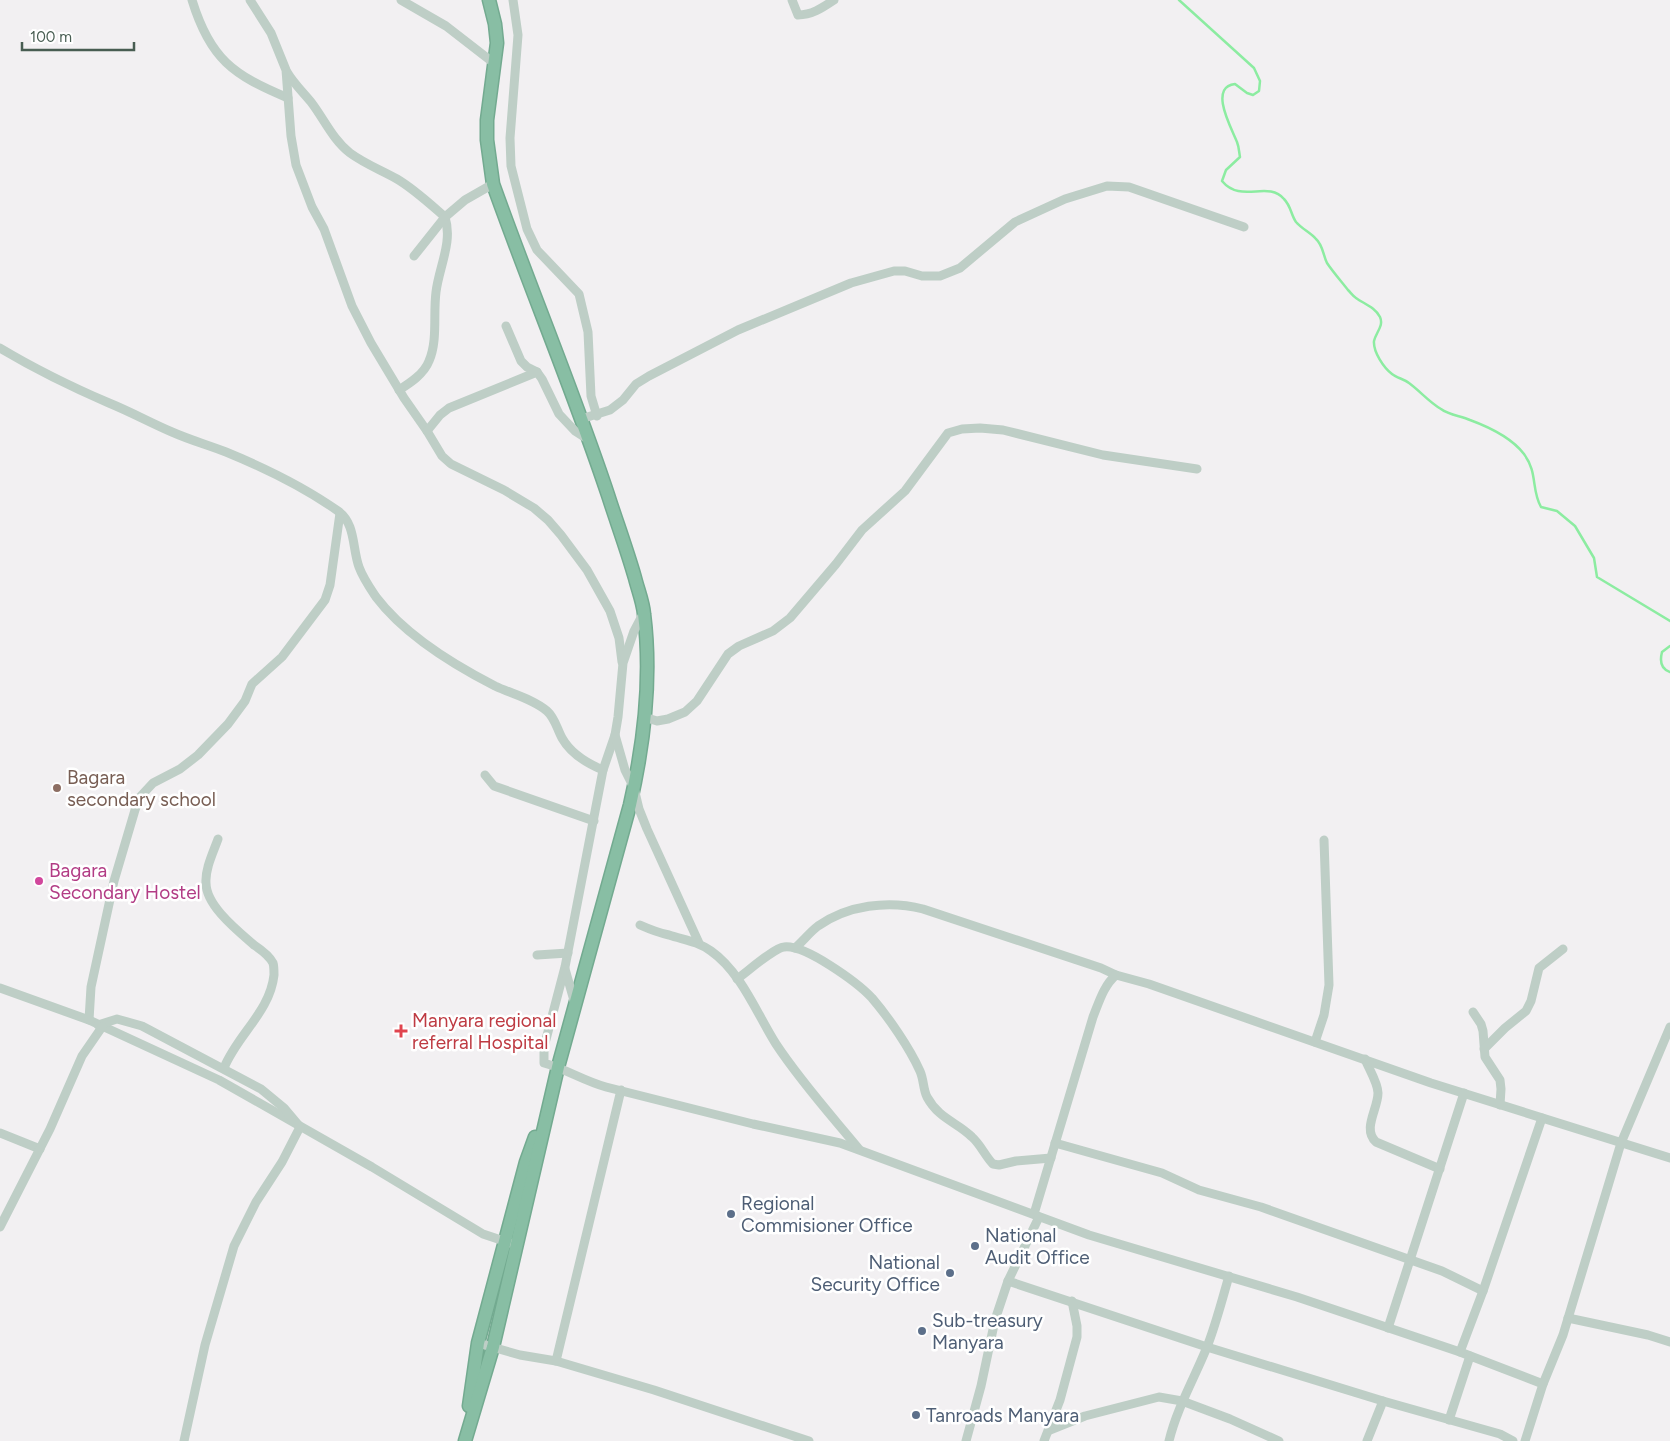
<svg xmlns="http://www.w3.org/2000/svg" width="1670" height="1441" viewBox="0 0 1670 1441" font-family="Figtree,sans-serif">
<style>
.lines{fill:none;stroke-linecap:round;stroke-linejoin:round}
.stream{stroke:#8ceca1;stroke-width:2.5}
.highway-casing{stroke:#73aa90;stroke-width:15}
.minor{stroke:#becec6;stroke-width:9}
.highway{stroke:#88bea4;stroke-width:12}
.education-dot{fill:#8d6e63;stroke:#fff;stroke-width:2}
.hotel-dot{fill:#d1479c;stroke:#fff;stroke-width:2}
.health-dot{fill:#e0444e;stroke:#fff;stroke-width:2}
.service-dot{fill:#5c6f8a;stroke:#fff;stroke-width:2}
.labels{text-anchor:middle;stroke-width:5;stroke-linejoin:round;paint-order:stroke}
.education-label{font-size:19px;fill:#785e54;stroke:#fff;text-anchor:start}
.hotel-label{font-size:19px;fill:#b23c85;stroke:#fff;text-anchor:start}
.health-label{font-size:19px;fill:#be3a42;stroke:#fff;text-anchor:start}
.service-label{font-size:19px;fill:#4e5e75;stroke:#fff;text-anchor:start}
</style>
<rect width="100%" height="100%" fill="#f2f0f2"/>
<g class="lines">
<g class="stream">
<path d="M1179,0L1254,68L1260,81L1259,91L1253,95L1247,93L1235,84C1208,87 1232,129 1237,142C1239,147 1239,152 1240,157L1226,170L1222,181C1241,204 1268,180 1284,199C1291,206 1291,215 1296,222C1302,229 1311,233 1316,239C1323,245 1323,255 1327,263C1333,272 1341,281 1348,290C1351,293 1353,296 1356,298C1364,304 1375,307 1380,317C1384,326 1376,332 1374,341C1373,352 1384,368 1392,374C1397,378 1404,379 1409,383C1420,391 1429,402 1441,409C1449,415 1461,416 1470,420C1489,427 1511,437 1524,454C1538,473 1531,489 1541,507L1557,511L1575,526L1594,558L1597,577L1670,621"/>
<path d="M1670,646L1662,652C1660,660 1660,669 1670,672"/>
</g>
<g class="highway-casing">
<g id="highway">
<polyline points="469,1406 478,1343 526,1162 535,1137"/>
<path d="M465,1441L493,1347L558,1067L630,805C644,744 652,677 644,614C643,602 638,590 635,578C627,550 617,523 608,495C573,390 530,288 493,184L487,140V120L497,43L495,24L489,0"/>
</g>
</g>
<g class="minor">
<path d="M192,0C210,59 233,75 288,98"/>
<polyline points="250,0 271,33 286,70 291,136 296,165 312,207 324,229 352,306 371,343 404,398 427,431 442,456 451,464 504,490 534,508 548,520 561,535 587,570 610,611 619,638 622,662"/>
<polyline points="401,0 446,26 495,64"/>
<polyline points="513,0 518,35 510,138 511,166 527,229 537,250 579,294 588,332 591,396 597,416"/>
<path d="M792,0L798,15C812,15 822,8 834,0"/>
<path d="M287,72C294,84 303,92 311,102C324,119 333,140 350,153C365,164 381,170 397,179C414,189 430,204 445,217C453,242 439,267 436,292C433,315 438,340 429,361C424,374 410,383 399,390"/>
<polyline points="414,256 445,217 465,200 493,184"/>
<polyline points="506,326 521,361 527,367 537,372 542,379 559,414 575,431 589,440"/>
<path d="M0,348C35,369 72,387 109,403C131,412 151,423 172,432C190,440 208,445 226,452C265,468 304,487 338,511C356,524 352,548 359,567C363,578 370,588 376,597C404,634 454,665 495,686C512,694 533,699 547,711C555,718 557,729 562,738C571,754 586,763 603,770"/>
<polyline points="581,419 610,410 623,400 636,384 649,376 738,330 851,283 894,271 905,271 922,276 940,276 960,268 1015,222 1065,199 1107,186 1129,187 1244,227"/>
<polyline points="427,431 440,415 449,408 537,372"/>
<path d="M643,614L634,631L623,663L618,717L615,735L603,770L565,967L544,1047V1063C566,1069 584,1081 606,1087L753,1124L840,1143L1089,1235L1297,1297L1460,1352L1543,1384"/>
<polyline points="644,717 657,721 668,719 685,712 697,701 728,654 739,646 773,631 790,618 836,564 862,530 905,491 948,433 962,429 980,428 1003,430 1103,455 1197,469"/>
<polyline points="615,735 625,770 634,788 639,809 647,829 699,943"/>
<polyline points="485,775 494,786 594,821"/>
<path d="M218,839C213,853 205,869 206,883C206,906 238,931 254,945C260,949 270,957 273,963C274,966 274,972 274,975C270,1012 237,1035 224,1068"/>
<path d="M640,925C649,929 659,933 669,935C684,940 697,941 711,951C741,972 757,1014 776,1044C801,1082 831,1115 859,1149"/>
<path d="M795,948C803,941 810,932 818,926C848,905 888,900 923,909L1101,968L1116,975"/>
<polyline points="537,955 568,953"/>
<polyline points="565,969 575,1004"/>
<path d="M737,979C747,972 774,948 784,947C805,944 858,983 872,998C889,1018 909,1047 920,1071C924,1080 923,1089 927,1097C939,1119 957,1122 972,1137C981,1145 985,1156 993,1164L999,1165L1016,1161L1051,1158"/>
<polyline points="0,988 89,1020 219,1080 372,1167 483,1234 510,1243"/>
<polyline points="1473,1012 1481,1024 1483,1031 1485,1057 1500,1080 1501,1089 1500,1105"/>
<polyline points="89,1020 91,987 114,881 135,810 140,797 153,783 180,769 198,755 228,724 245,701 252,684 282,657 325,600 330,585 340,513"/>
<polyline points="98,1025 117,1019 142,1026 261,1089 284,1108 300,1127 282,1162 256,1202 234,1246 205,1345 184,1441"/>
<polyline points="1315,1042 1324,1015 1329,985 1324,840"/>
<polyline points="1484,1049 1505,1028 1526,1011 1531,1001 1539,968 1563,949"/>
<path d="M1365,1059C1369,1069 1378,1083 1378,1093C1378,1109 1362,1129 1376,1142L1440,1169"/>
<polyline points="0,1133 40,1149"/>
<polyline points="1055,1143 1162,1173 1199,1190 1261,1207 1442,1271 1483,1291"/>
<path d="M1034,1214L1093,1017C1099,1002 1104,985 1116,975L1149,984L1431,1083L1670,1158"/>
<polyline points="0,1227 50,1129 82,1056 102,1027"/>
<polyline points="1008,1281 1207,1347 1383,1401 1500,1434 1513,1441"/>
<polyline points="1568,1318 1648,1335 1670,1342"/>
<polyline points="1388,1328 1464,1093"/>
<polyline points="478,1343 520,1355 556,1361 654,1390 809,1441"/>
<polyline points="1460,1352 1483,1291 1542,1118"/>
<polyline points="556,1361 621,1090"/>
<polyline points="1449,1420 1470,1356"/>
<polyline points="1050,1430 1085,1416 1159,1397 1182,1401 1230,1419 1279,1441"/>
<polyline points="966,1441 981,1386 995,1320 1008,1281 1039,1217"/>
<polyline points="1044,1441 1060,1400 1077,1337 1077,1326 1072,1301"/>
<path d="M1169,1441C1177,1408 1194,1379 1207,1347C1216,1324 1222,1300 1229,1276"/>
<polyline points="1367,1441 1383,1401"/>
<polyline points="1525,1441 1543,1384 1563,1335 1621,1143 1670,1027"/>
</g>
<use href="#highway" class="highway"/>
</g>
<circle class="education-dot" cx="57" cy="788" r="5"/>
<circle class="hotel-dot" cx="39" cy="881" r="5"/>
<path class="health-dot" d="M398.5 1023.5h5v5h5v5h-5v5h-5v-5h-5v-5h5z"/>
<g class="service-dot">
<circle cx="731" cy="1214" r="5"/>
<circle cx="975" cy="1246" r="5"/>
<circle cx="950" cy="1273" r="5"/>
<circle cx="922" cy="1331" r="5"/>
<circle cx="916" cy="1415" r="5"/>
</g>
<g class="labels">
<g class="education-label">
<text x="67" y="784">Bagara<tspan x="67" dy="22">secondary school</tspan></text>
</g>
<g class="hotel-label">
<text x="49" y="877">Bagara<tspan x="49" dy="22">Secondary Hostel</tspan></text>
</g>
<g class="health-label">
<text x="412" y="1027">Manyara regional<tspan x="412" dy="22">referral Hospital</tspan></text>
</g>
<g class="service-label">
<text x="741" y="1210">Regional<tspan x="741" dy="22">Commisioner Office</tspan></text>
<text x="985" y="1242">National<tspan x="985" dy="22">Audit Office</tspan></text>
<text x="940" y="1269" text-anchor="end">National<tspan x="940" dy="22">Security Office</tspan></text>
<text x="932" y="1327">Sub-treasury<tspan x="932" dy="22">Manyara</tspan></text>
<text x="926" y="1422">Tanroads Manyara</text>
</g>
</g>
<path d="M22 42v8h112v-8" fill="none" stroke="#485d52" stroke-width="2.5"/>
<text x="30" y="42" font-size="15" fill="#485d52" stroke="#ffffff" stroke-width="4" paint-order="stroke">100 m</text>
</svg>
